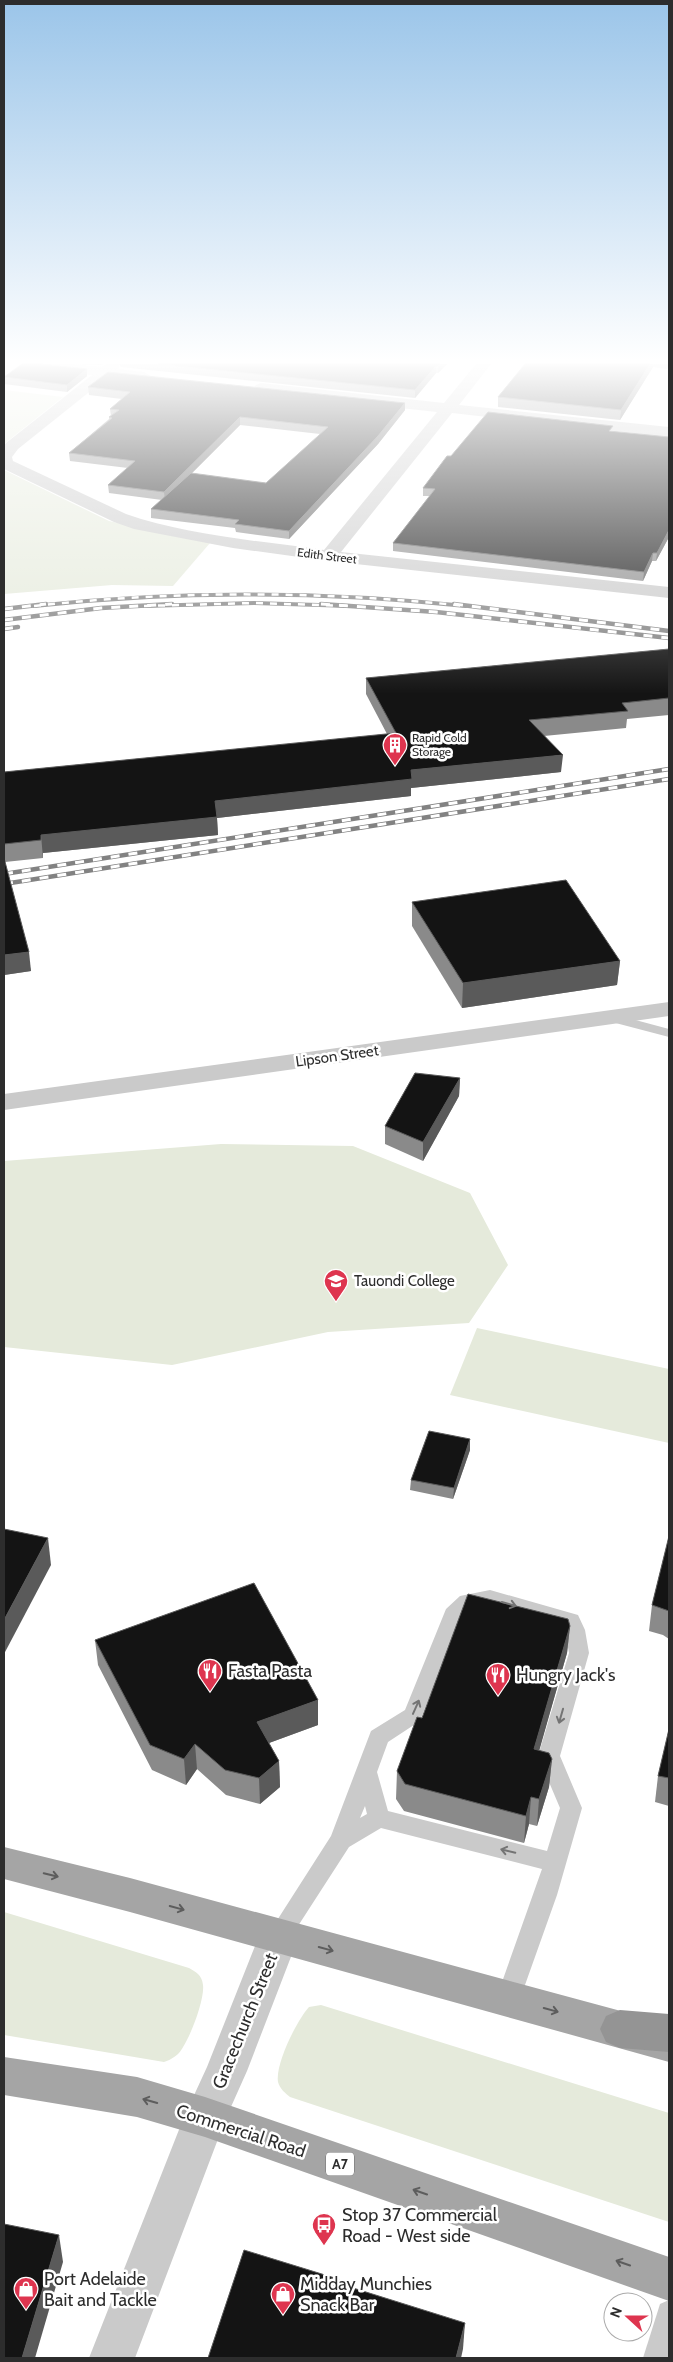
<svg xmlns="http://www.w3.org/2000/svg" width="673" height="2362" viewBox="0 0 673 2362" font-family="Cabin,sans-serif">
<style>
.green{fill:#e5eadb}
.lines{fill:none;stroke-linecap:round;stroke-linejoin:round}
.lane{fill:#cacaca;fill-rule:evenodd}
.street{fill:#cacaca;fill-rule:evenodd}
.primary{fill:#a5a5a5;fill-rule:evenodd}
.highway{fill:#949494;fill-rule:evenodd}
.rail-far1-casing{stroke:#828282;stroke-width:4}
.rail-casing{stroke:#828282;stroke-width:4.5}
.rail-far1{stroke:#fff;stroke-width:2.5;stroke-dasharray:7;stroke-linecap:butt}
.rail{stroke:#fff;stroke-width:3;stroke-dasharray:9;stroke-linecap:butt}
.wall{fill:#8a8a8a;fill-rule:evenodd}
.shaded-wall{fill:#5a5a5a}
.building{fill:#141414;stroke:#5a5a5a}
.oneway{stroke:#747474}
.oneway2{stroke:#5d5d5d}
.labels{text-anchor:middle;stroke-width:5;stroke-linejoin:round;paint-order:stroke}
.far-street-label{font-size:12px;fill:#2d2d2d;stroke:#fff}
.far-poi-label{font-size:12px;fill:#2d2d2d;stroke:#fff;text-anchor:start}
.shield{fill:#fff;stroke:#6c6c6c;stroke-width:1}
.shield-label{font-size:14px;font-weight:bold;fill:#2d2d2d}
.street-label{font-size:15px;fill:#2d2d2d;stroke:#fff}
.poi-label{font-size:15px;fill:#2d2d2d;stroke:#fff;text-anchor:start}
.near-poi-label{font-size:18px;fill:#2d2d2d;stroke:#fff;text-anchor:start}
.near-street-label{font-size:18px;fill:#2d2d2d;stroke:#fff}
</style>
<rect width="100%" height="100%" fill="#fff"/>
<g class="green">
<polygon points="4,390 63,397 4,444"/>
<polygon points="4,470 109,521 210,543 173,586 112,585 4,594"/>
<polygon points="221,1144 353,1146 470,1193 508,1265 469,1323 328,1332 172,1365 4,1347 4,1161"/>
<polygon points="477,1328 669,1369 669,1443 450,1395"/>
<path d="M4,1912L189,1968C196,1972 202,1975 203,1985C205,2000 188,2044 178,2054C173,2058 170,2060 164,2062L4,2035Z"/>
<path d="M321,2005L669,2113V2222L290,2097C285,2093 280,2089 278,2082C275,2064 297,2020 309,2007Z"/>
</g>
<g class="lines">
<g class="lane">
<polygon points="613,1014 669,1029 669,1037 608,1021 606,1018 608,1015"/>
<path d="M490,1590L578,1615L585,1630L589,1653L560,1756L582,1808L557,1895L520,1999L516,2007L508,2010L500,2007L496,1999L542,1869L381,1828L349,1847L287,1943L279,1946L271,1943L267,1936L331,1836L371,1731L405,1710L446,1609L460,1596ZM490,1606L563,1627L565,1630L569,1653L538,1756L560,1808L547,1851L388,1811L377,1772L388,1742L420,1721L461,1618L472,1608ZM365,1806L367,1814L360,1818Z"/>
<polygon points="669,2300 669,2358 643,2358 660,2304"/>
</g>
<g class="street">
<path d="M24,364H71L102,367L106,364H118L119,366L118,369L144,372L151,376L144,380L108,377L18,449L12,457L13,461L126,514C186,535 260,541 324,550L437,412L261,393L253,388L256,385L261,383L444,403L476,364H491L459,405L669,427V437L452,413L341,552L669,587V598L328,561L233,548L134,529L114,522L4,469V446L6,443L92,375L31,368L26,367Z"/>
<polygon points="669,1002 669,1016 4,1110 4,1094"/>
<polygon points="279,1919 293,1924 299,1936 247,2071 226,2118 135,2358 89,2358 184,2117 207,2067 259,1936 265,1924"/>
</g>
<g class="primary">
<polygon points="4,1847 130,1878 669,2024 669,2062 130,1912 4,1879"/>
<polygon points="4,2057 137,2077 205,2097 669,2257 669,2301 205,2137 137,2117 4,2095"/>
</g>
<polygon class="highway" points="620,2010 669,2014 669,2052 620,2048 606,2042 600,2029 606,2016"/>
<g class="rail-far1-casing">
<g id="rail-far1">
<path d="M34,606C179,590 322,591 466,606"/>
<polyline points="144,606 254,603 351,606"/>
</g>
</g>
<g class="rail-casing">
<g id="rail">
<polyline points="321,604 436,612 669,638"/>
<polyline points="454,604 669,631"/>
<polyline points="4,609 46,604"/>
<polyline points="4,620 101,608 172,604"/>
<polyline points="4,629 18,627"/>
<polyline points="4,874 669,769"/>
<polyline points="4,884 669,779"/>
</g>
</g>
<use href="#rail-far1" class="rail-far1"/>
<use href="#rail" class="rail"/>
</g>
<g class="wall">
<polygon points="71,364 103,364 101,365"/>
<polygon points="119,364 447,364 438,373 436,373 415,398 121,367"/>
<polygon points="524,364 669,364 669,366 667,369 653,367 620,420 498,407 498,397 524,365"/>
<polygon points="87,369 87,376 67,392 4,384 4,377"/>
<path d="M88,387L405,410L378,444L289,539L236,532L235,528L151,518V509L162,500L109,493L108,485L128,468L70,461L69,453L109,419V417L111,416L110,409L122,399L89,395ZM240,425L320,434L266,483L191,474Z"/>
<polygon points="612,432 669,437 669,537 656,561 652,561 643,581 393,551 393,543 430,496 423,496 423,488 451,456"/>
<polygon points="669,649 669,715 627,719 626,728 544,736 561,772 411,788 411,796 217,818 218,835 43,853 43,858 5,862 31,971 4,975 4,772 387,734 366,694 366,678"/>
<polygon points="412,902 620,961 617,985 462,1008 412,926"/>
<polygon points="460,1078 459,1096 423,1161 385,1144 385,1126"/>
<polygon points="470,1439 470,1450 453,1499 410,1490 411,1480"/>
<polygon points="669,1536 669,1639 663,1635 649,1631 652,1605"/>
<polygon points="570,1626 567,1653 539,1750 552,1759 549,1787 537,1826 529,1824 524,1843 404,1811 396,1799 397,1771 422,1718"/>
<polygon points="95,1640 318,1700 318,1725 269,1743 279,1761 280,1787 260,1804 226,1795 197,1769 186,1785 152,1770 98,1665"/>
<polygon points="669,1729 669,1806 655,1802 658,1776"/>
</g>
<g class="shaded-wall">
<polygon points="440,364 447,364 438,373 438,366"/>
<polygon points="650,364 653,364 653,367 620,420 621,410"/>
<polygon points="436,366 436,373 415,398 415,390"/>
<polygon points="87,369 87,376 67,392 67,385"/>
<polygon points="405,403 405,410 378,444 289,539 289,531"/>
<polygon points="240,417 240,425 165,500 164,492"/>
<polygon points="669,530 669,537 656,561 657,553"/>
<polygon points="653,553 652,561 643,581 644,572"/>
<polygon points="563,755 561,772 411,788 411,796 217,818 218,835 43,853 43,858 41,835 215,801 411,770"/>
<polygon points="29,952 31,971 4,975 4,955"/>
<polygon points="620,961 617,985 462,1008 463,983"/>
<polygon points="460,1078 459,1096 423,1161 423,1142"/>
<polygon points="470,1439 470,1450 453,1499 454,1488"/>
<polygon points="48,1538 51,1565 4,1654 4,1620"/>
<polygon points="570,1626 567,1653 532,1776 534,1749"/>
<polygon points="318,1700 318,1725 258,1747 257,1722"/>
<polygon points="195,1744 197,1769 186,1785 184,1759"/>
<polygon points="552,1759 549,1787 537,1826 539,1799"/>
<polygon points="279,1761 280,1787 260,1804 259,1778"/>
<polygon points="531,1797 529,1824 524,1843 526,1816"/>
<polygon points="59,2235 63,2262 35,2358 22,2358"/>
<polygon points="465,2323 463,2349 461,2358 456,2358"/>
</g>
<g class="building">
<polygon points="22,364 42,364 87,369 67,385 4,377"/>
<polygon points="158,364 440,364 438,366 436,366 415,390"/>
<polygon points="525,364 650,364 621,410 498,397"/>
<polygon points="108,372 405,403 378,436 289,531 235,524 239,520 151,509 191,473 266,483 328,427 240,417 164,492 108,485 135,461 69,453 112,418 109,417 119,410 110,409 130,392 88,387"/>
<polygon points="488,412 613,426 609,431 669,437 669,530 657,553 653,553 644,572 393,543 435,489 423,488 447,456 451,456"/>
<polygon points="669,649 669,698 622,703 628,711 529,720 563,755 411,770 412,779 215,801 217,817 41,835 41,840 4,844 4,772 396,733 366,678"/>
<polygon points="4,858 29,952 4,955"/>
<polygon points="566,880 620,961 463,983 412,902"/>
<polygon points="415,1073 460,1078 423,1142 385,1126"/>
<polygon points="429,1431 470,1439 454,1488 411,1480"/>
<polygon points="4,1529 48,1538 4,1620"/>
<polygon points="669,1536 669,1611 652,1605"/>
<polygon points="254,1583 318,1700 257,1722 279,1761 259,1778 225,1770 195,1744 184,1759 150,1745 95,1640"/>
<polygon points="468,1594 568,1619 570,1626 534,1749 549,1753 552,1759 539,1799 531,1797 526,1816 405,1784 397,1771 417,1717 422,1718"/>
<polygon points="669,1729 669,1778 658,1776"/>
<polygon points="4,2224 59,2235 22,2358 4,2358"/>
<polygon points="244,2250 351,2283 350,2287 465,2323 456,2358 208,2358"/>
</g>
<defs><path id="oneway-shaft" d="M-6 0H5M1.5-3L5.5 0L1.5 3" fill="none" stroke-width="1.6" stroke-linecap="round" stroke-linejoin="round" transform="scale(1.25)"/></defs>
<g class="oneway">
<use href="#oneway-shaft" transform="translate(509 1604) rotate(16)"/>
<use href="#oneway-shaft" transform="translate(416 1707) rotate(-66)"/>
<use href="#oneway-shaft" transform="translate(561 1716) rotate(106)"/>
<use href="#oneway-shaft" transform="translate(508 1851) rotate(-166)"/>
</g>
<g class="oneway2">
<use href="#oneway-shaft" transform="translate(51 1875) rotate(14)"/>
<use href="#oneway-shaft" transform="translate(177 1908) rotate(15)"/>
<use href="#oneway-shaft" transform="translate(326 1949) rotate(15)"/>
<use href="#oneway-shaft" transform="translate(551 2010) rotate(15)"/>
<use href="#oneway-shaft" transform="translate(150 2101) rotate(-164)"/>
<use href="#oneway-shaft" transform="translate(420 2192) rotate(-161)"/>
<use href="#oneway-shaft" transform="translate(623 2263) rotate(-161)"/>
</g>
<linearGradient id="sky" x2="0" y2="1"><stop stop-color="#9bc5e9"/><stop offset="0.52" stop-color="#fff"/><stop offset="1" stop-color="#fff" stop-opacity="0"/></linearGradient>
<rect width="673" height="694" fill="url(#sky)"/>
<defs>
<g id="building-pin" transform="scale(1.25)"><path d="M0 17L-7.5 6A9.5 9.5 0 1 1 7.5 6Z" fill="#de354f" stroke="#fff"/><path d="M-4-6H4V6H1V3H-1V6H-4ZM-2.5-4.3h1.7v1.8h-1.7ZM.8-4.3h1.7v1.8H.8ZM-2.5-1h1.7V.8h-1.7ZM.8-1h1.7V.8H.8Z" fill="#fff"/></g>
<g id="school-pin" transform="scale(1.25)"><path d="M0 17L-7.5 6A9.5 9.5 0 1 1 7.5 6Z" fill="#de354f" stroke="#fff"/><path d="M0-5L7-2L0 1L-7-2ZM-4 1L0 2.5L4 1V4Q0 6-4 4Z" fill="#fff"/></g>
<g id="restaurant-pin" transform="scale(1.25)"><path d="M0 17L-7.5 6A9.5 9.5 0 1 1 7.5 6Z" fill="#de354f" stroke="#fff"/><path d="M-5-6h1v4h1v-4h1v4h1v-4h1v5L-1.5 .5V6h-2V.5L-5-1ZM5-6V6H3V1.5H1.5Q1.5-4 5-6Z" fill="#fff"/></g>
<g id="bus-pin" transform="scale(1.25)"><path d="M0 17L-7.5 6A9.5 9.5 0 1 1 7.5 6Z" fill="#de354f" stroke="#fff"/><path d="M-5-6H5V4H4V6H2V4H-2V6H-4V4H-5ZM-3.5-4V0h7V-4ZM-3.5 1.2v1.5H-2V1.2ZM2 1.2v1.5H3.5V1.2Z" fill="#fff"/></g>
<g id="shop-pin" transform="scale(1.25)"><path d="M0 17L-7.5 6A9.5 9.5 0 1 1 7.5 6Z" fill="#de354f" stroke="#fff"/><path d="M-5-2.5h2.3a2.7 3.5 0 0 1 5.4 0H5L5.5 6h-11ZM-1.5-2.5h3a1.5 2.3 0 0 0-3 0Z" fill="#fff"/></g>
</defs>
<g fill-rule="evenodd">
<use href="#building-pin" x="395" y="745"/>
<use href="#school-pin" x="336" y="1281"/>
<use href="#restaurant-pin" x="210" y="1671"/>
<use href="#restaurant-pin" x="498" y="1675"/>
<use href="#bus-pin" x="324" y="2225"/>
<use href="#shop-pin" x="26" y="2289"/>
<use href="#shop-pin" x="283" y="2294"/>
</g>
<g class="labels">
<g class="far-street-label">
<text transform="translate(327 556) rotate(7)" y="4">Edith Street</text>
</g>
<g class="far-poi-label">
<text x="412" y="742">Rapid Cold<tspan x="412" dy="14">Storage</tspan></text>
</g>
<rect class="shield" x="326" y="2152.5" width="28" height="23" rx="4"/>
<g class="shield-label">
<text x="340" y="2169">A7</text>
</g>
<g class="street-label">
<text transform="translate(337 1056) rotate(-8)" y="5">Lipson Street</text>
</g>
<g class="poi-label">
<text x="354" y="1286">Tauondi College</text>
</g>
<g class="near-poi-label">
<text x="228" y="1677">Fasta Pasta</text>
<text x="516" y="1681">Hungry Jack's</text>
<text x="342" y="2221">Stop 37 Commercial<tspan x="342" dy="21">Road - West side</tspan></text>
<text x="44" y="2285">Port Adelaide<tspan x="44" dy="21">Bait and Tackle</tspan></text>
<text x="300" y="2290">Midday Munchies<tspan x="300" dy="21">Snack Bar</tspan></text>
</g>
<g class="near-street-label">
<text transform="translate(245 2021) rotate(-68)" y="6">Gracechurch Street</text>
<text transform="translate(241 2131) rotate(18)" y="6">Commercial Road</text>
</g>
</g>
<rect width="673" height="2362" fill="none" stroke="#2d2d2d" stroke-width="10"/>
<g transform="translate(628 2317) rotate(291)"><circle r="24" fill="#ffffff" stroke="#ababab"/>
<path d="M0-4L9 19L0 12L-9 19Z" fill="#de354f"/>
<text y="-8" font-size="14" font-weight="bold" text-anchor="middle" fill="#2d2d2d">N</text>
</g>
</svg>
